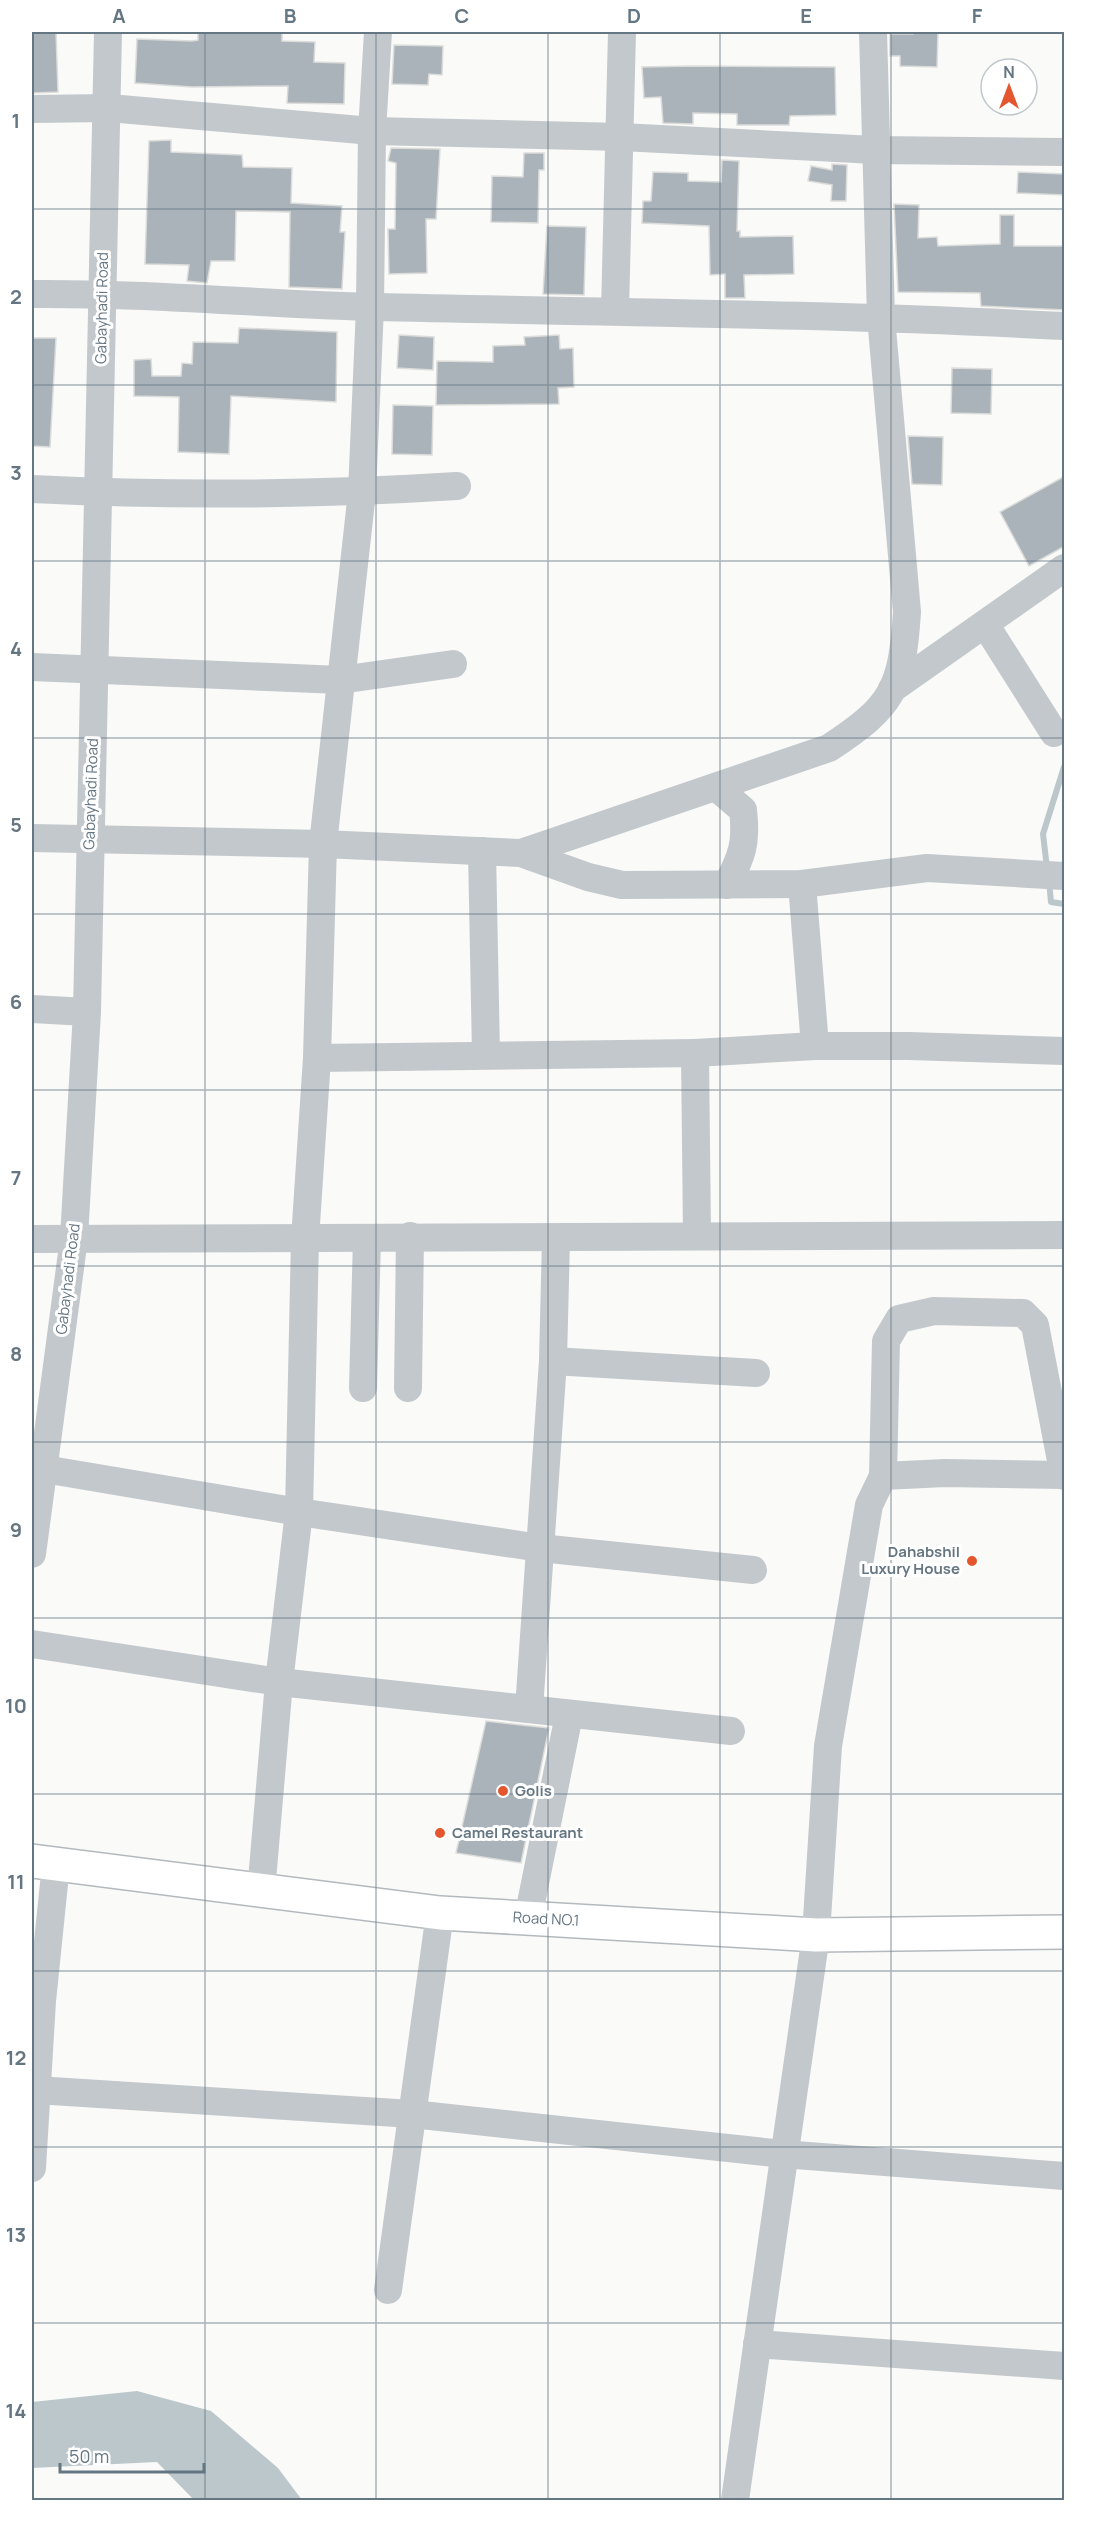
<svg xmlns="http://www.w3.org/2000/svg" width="1096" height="2532" viewBox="0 0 1096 2532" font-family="Manrope,sans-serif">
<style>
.water{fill:#bbc7cb}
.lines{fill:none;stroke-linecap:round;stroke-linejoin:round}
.stream{stroke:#bbc7cb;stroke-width:6}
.building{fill:#aab3b9;stroke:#dcdcda;stroke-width:1.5}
.highway-casing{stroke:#b4b9bd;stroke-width:36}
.minor{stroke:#c3c8cc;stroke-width:28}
.highway{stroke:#fff;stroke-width:33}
.grid{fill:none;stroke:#657683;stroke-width:1.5;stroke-opacity:0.55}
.poi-dot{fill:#e4572e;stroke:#fff;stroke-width:2}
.labels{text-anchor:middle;stroke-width:6;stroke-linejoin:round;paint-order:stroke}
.street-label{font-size:15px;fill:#657683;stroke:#fff}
.poi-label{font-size:15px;font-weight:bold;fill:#657683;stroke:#fff;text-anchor:start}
.neatline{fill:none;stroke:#657683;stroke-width:2}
.grid-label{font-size:20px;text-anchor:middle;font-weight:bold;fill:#657683}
</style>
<rect width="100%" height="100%" fill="#fafaf8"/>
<polygon class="water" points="137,2391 211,2411 278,2468 302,2500 194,2500 157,2462 32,2468 32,2402"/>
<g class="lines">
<g class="stream">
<polyline points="1047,868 1043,834 1064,767"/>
<polyline points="1049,881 1051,902 1064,904"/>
</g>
</g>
<g class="building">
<polygon points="32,32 56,32 58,92 32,93"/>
<polygon points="198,32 282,32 282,41 315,42 314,62 345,63 344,104 287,103 288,86 192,87 135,83 137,39 192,41 198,40"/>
<polygon points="913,32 938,32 937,67 900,66 900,56 890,56 890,34 913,34"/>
<polygon points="394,45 443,46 442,75 429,74 428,85 392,84"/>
<polygon points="692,66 835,67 836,115 790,116 789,125 737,125 737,114 693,113 693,124 663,123 661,97 644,98 642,67"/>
<polygon points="171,140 171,152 242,155 243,167 292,168 291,203 342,206 340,232 345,232 342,289 289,287 290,212 236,211 235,261 211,261 207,283 187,281 189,265 145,264 149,141"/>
<polygon points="391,148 440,149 436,219 426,219 427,273 389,274 388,229 395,229 396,163 388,161"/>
<polygon points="524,153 544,153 544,170 539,170 538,223 491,222 492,176 523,177"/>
<polygon points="722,160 739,161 737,231 740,231 740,237 793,236 794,274 744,275 745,298 725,298 725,274 710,275 709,226 642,223 643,201 651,201 653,172 688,173 688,181 721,182"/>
<polygon points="832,164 847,165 846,201 831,201 832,185 808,181 811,166 832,170"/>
<polygon points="1018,172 1064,174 1064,195 1017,193"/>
<polygon points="894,204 919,205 918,238 937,237 938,246 1000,244 1000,215 1014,215 1014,246 1065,246 1065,310 981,306 980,293 898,292"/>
<polygon points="547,226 586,227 584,295 543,294"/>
<polygon points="239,328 337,332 336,402 231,396 229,454 178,452 179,397 134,396 134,360 151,359 152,376 181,376 182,363 192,364 193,342 238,343"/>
<polygon points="399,335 434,337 433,370 397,368"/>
<polygon points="559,335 560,349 573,348 574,387 558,388 559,404 436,405 437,361 493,362 493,346 525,345 524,337"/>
<polygon points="32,338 56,338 50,447 32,446"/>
<polygon points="952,368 992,369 991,414 951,413"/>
<polygon points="393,405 433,406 432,455 392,454"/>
<polygon points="908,436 943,437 942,485 912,484"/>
<polygon points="1065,476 1065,546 1029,566 1000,512"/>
<polygon points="486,1721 549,1728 521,1863 456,1853"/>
</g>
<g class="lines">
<g class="highway-casing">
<polyline id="highway" points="32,1861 440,1913 816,1935 1064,1932"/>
</g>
<g class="minor">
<polyline points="32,109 109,108 372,131 621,137 875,150 1064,152"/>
<path d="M32,294C146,293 260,304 374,307C604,312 834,314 1064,326"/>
<polyline points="615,311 622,32"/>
<path d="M32,489C173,496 315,495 457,486"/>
<polyline points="985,624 1054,733"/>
<polyline points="32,667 340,680 453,664"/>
<polyline points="892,689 1064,568"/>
<path d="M716,787L743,810C747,843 742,856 727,885"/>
<polyline points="32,838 323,844 521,853 588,877 622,885 802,884 927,868 1064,876"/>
<polyline points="482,851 486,1054"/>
<path d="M521,853L829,748C893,706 902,689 907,612L881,317L873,32"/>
<polyline points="802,884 815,1046"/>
<polyline points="32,1009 87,1012"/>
<polyline points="695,1053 815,1046 909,1046 1064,1051"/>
<polyline points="317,1058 695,1053 697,1235"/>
<polyline points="32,1239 1064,1235"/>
<polyline points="553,1361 756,1373"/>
<polyline points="363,1388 367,1238"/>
<polyline points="408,1388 410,1236"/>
<polyline points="44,1469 299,1512 540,1548 753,1570"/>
<polyline points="883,1476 945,1473 1064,1475"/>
<polyline points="32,1554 74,1238 87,1012 108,32"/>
<polyline points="32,1644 279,1682 731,1731"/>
<polyline points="529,1709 553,1361 556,1239"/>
<polyline points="261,1892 279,1682 299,1512 305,1239 317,1058 323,844 362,492 370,307 372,131 378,32"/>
<polyline points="528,1918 569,1715"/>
<polyline points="36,2090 412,2114 783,2154 1064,2176"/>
<polyline points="32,2168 42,2001 56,1864"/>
<polyline points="388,2290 440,1913"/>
<polyline points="757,2344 1064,2366"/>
<polyline points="735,2500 816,1935 828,1746 869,1505 883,1476 886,1341 899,1319 934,1311 1023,1313 1035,1325 1064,1476"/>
</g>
<use href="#highway" class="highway"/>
</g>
<path class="grid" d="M205,32V2500M376,32V2500M548,32V2500M720,32V2500M891,32V2500M32,209H1064M32,385H1064M32,561H1064M32,738H1064M32,914H1064M32,1090H1064M32,1266H1064M32,1442H1064M32,1618H1064M32,1794H1064M32,1971H1064M32,2147H1064M32,2323H1064"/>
<g class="poi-dot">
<circle cx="972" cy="1561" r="6"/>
<circle cx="503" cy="1791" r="6"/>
<circle cx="440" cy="1833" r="6"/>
</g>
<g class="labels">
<g class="street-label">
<text transform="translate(102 308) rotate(-89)" y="5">Gabayhadi Road</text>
<text transform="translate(91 794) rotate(-88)" y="5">Gabayhadi Road</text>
<text transform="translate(68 1279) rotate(-83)" y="5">Gabayhadi Road</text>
<text transform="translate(546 1919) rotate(3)" y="5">Road NO.1</text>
</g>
<g class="poi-label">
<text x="960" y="1557" text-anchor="end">Dahabshil<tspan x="960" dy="17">Luxury House</tspan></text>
<text x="515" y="1796">Golis</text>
<text x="452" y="1838">Camel Restaurant</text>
</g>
</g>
<rect width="1096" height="2532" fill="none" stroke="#ffffff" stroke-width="66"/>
<g transform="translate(1009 87)"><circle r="28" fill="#ffffff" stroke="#c1c8cd" stroke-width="1.5"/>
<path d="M0-4.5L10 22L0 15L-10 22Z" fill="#e4572e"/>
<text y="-9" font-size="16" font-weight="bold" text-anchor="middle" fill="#657683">N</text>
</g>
<path d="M60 2463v9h144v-9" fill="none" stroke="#657683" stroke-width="3"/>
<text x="69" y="2463" font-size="18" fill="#657683" stroke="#ffffff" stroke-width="4.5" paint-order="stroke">50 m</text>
<rect x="33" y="33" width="1030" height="2466" class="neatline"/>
<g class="grid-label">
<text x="119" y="23">A</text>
<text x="290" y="23">B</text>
<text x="462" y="23">C</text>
<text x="634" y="23">D</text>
<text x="806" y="23">E</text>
<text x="977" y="23">F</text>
<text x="16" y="128">1</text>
<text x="16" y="304">2</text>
<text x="16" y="480">3</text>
<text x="16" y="656">4</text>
<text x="16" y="832">5</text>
<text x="16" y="1009">6</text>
<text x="16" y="1185">7</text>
<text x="16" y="1361">8</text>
<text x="16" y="1537">9</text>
<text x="16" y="1713">10</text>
<text x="16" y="1889">11</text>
<text x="16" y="2065">12</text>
<text x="16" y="2242">13</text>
<text x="16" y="2418">14</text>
</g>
</svg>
